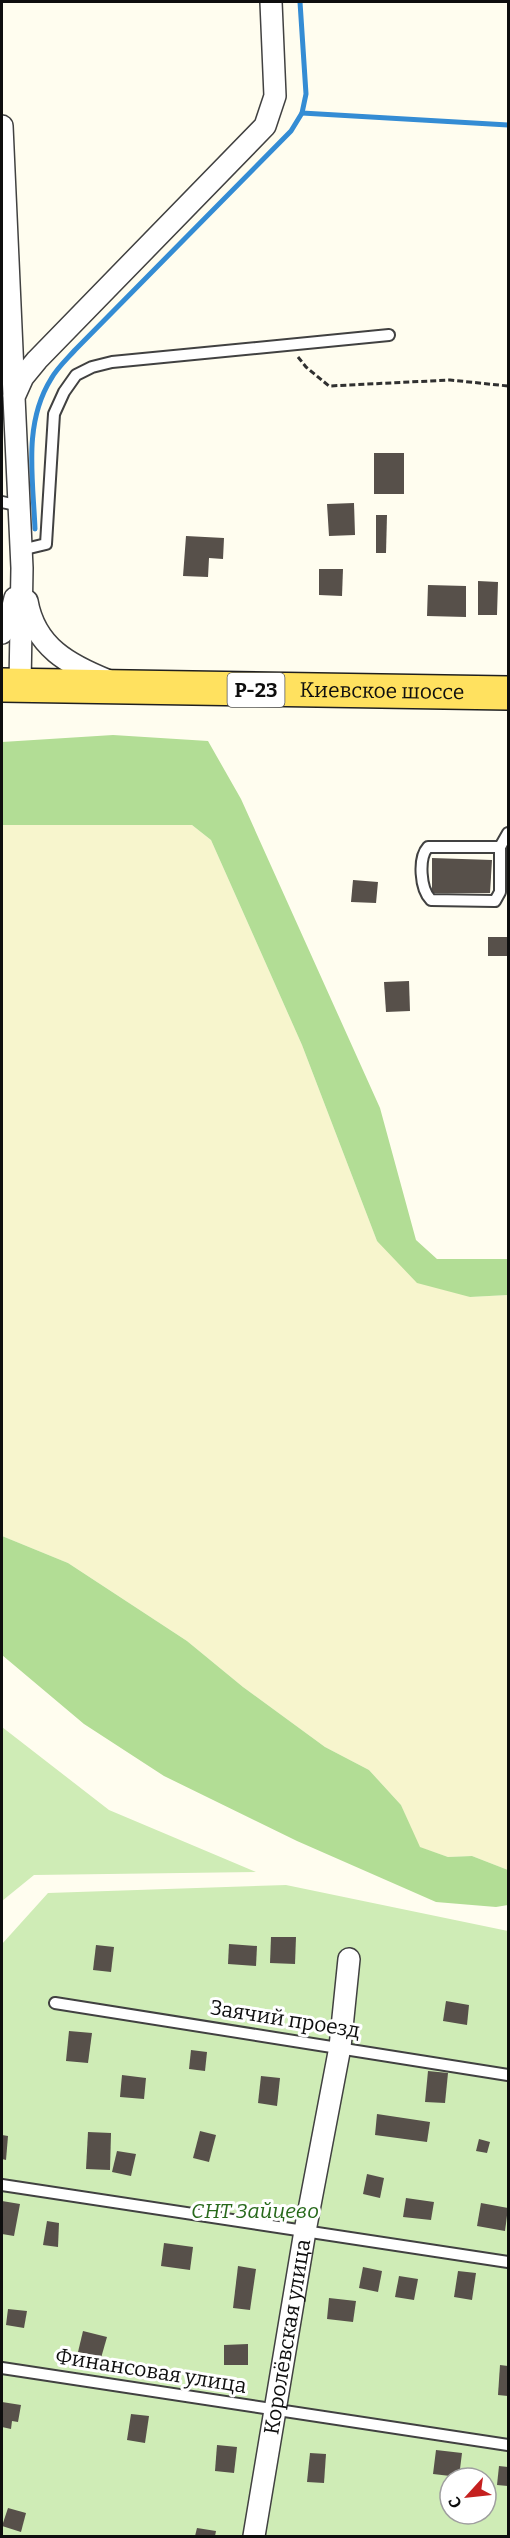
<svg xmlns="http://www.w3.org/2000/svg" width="510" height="2538" viewBox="0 0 510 2538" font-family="Bitter,serif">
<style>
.farmland{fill:#f7f5cd}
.green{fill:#cfecb6;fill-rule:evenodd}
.forest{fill:#b2dd95}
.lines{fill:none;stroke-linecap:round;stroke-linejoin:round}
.stream{stroke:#348cd4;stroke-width:5}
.building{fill:#57504a}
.service-casing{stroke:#414141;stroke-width:14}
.minor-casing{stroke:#414141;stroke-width:24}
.primary-casing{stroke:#1f1f1f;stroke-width:36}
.path{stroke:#303030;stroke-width:3;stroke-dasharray:6 3;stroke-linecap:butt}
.service{stroke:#fff;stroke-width:10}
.minor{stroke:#fff;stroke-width:21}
.primary{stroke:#ffe15f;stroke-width:33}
.labels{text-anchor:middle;stroke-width:6;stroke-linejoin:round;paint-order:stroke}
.shield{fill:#fff;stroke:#565656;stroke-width:1.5}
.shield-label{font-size:20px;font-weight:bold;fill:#0e0e0e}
.street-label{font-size:21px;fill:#0e0e0e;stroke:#fff}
.park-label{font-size:21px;font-style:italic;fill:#27691b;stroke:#fff}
</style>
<rect width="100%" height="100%" fill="#fffdef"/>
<polygon class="farmland" points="2,825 192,825 211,840 302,1045 377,1241 470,1297 508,1295 508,1870 472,1856 448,1857 419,1847 401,1805 369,1770 325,1747 243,1687 187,1641 68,1563 2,1536"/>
<g class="green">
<polygon points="2,1727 109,1810 256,1872 34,1875 2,1901"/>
<path d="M286,1885L508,1931V2536H2V1944L48,1893ZM450,2478H486V2514H450Z"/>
</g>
<g class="forest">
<polygon points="113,735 208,741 241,799 380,1108 416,1240 437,1259 508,1259 508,1295 470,1297 417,1283 377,1241 302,1045 211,840 192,825 2,825 2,742"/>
<polygon points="2,1536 68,1563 187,1641 243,1687 325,1747 369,1770 401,1805 420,1847 448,1857 472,1856 508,1870 508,1905 496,1907 436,1902 297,1841 164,1776 84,1724 2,1655"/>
</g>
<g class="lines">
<g class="stream">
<polyline points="302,113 508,125"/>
<path d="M35,529C33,478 23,424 51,379C57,368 67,359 75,350L291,131L302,113L306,94L300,2"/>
</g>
</g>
<g class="building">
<rect x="374" y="453" width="30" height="41"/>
<polygon points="354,503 355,535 329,536 327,504"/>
<polygon points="376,515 387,515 386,553 376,553"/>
<polygon points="186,536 224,538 223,559 209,558 208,577 183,576"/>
<polygon points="319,569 343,569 342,596 319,595"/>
<polygon points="478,581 498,582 497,615 478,615"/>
<polygon points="428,585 466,586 466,617 427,616"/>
<polygon points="432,858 492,860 490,893 432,893"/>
<polygon points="353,880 378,882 376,903 351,902"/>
<rect x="488" y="937" width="20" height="19"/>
<polygon points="409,981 410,1011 386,1012 384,982"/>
<polygon points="271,1937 296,1937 295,1964 270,1963"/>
<polygon points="229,1944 257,1946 256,1966 228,1964"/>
<polygon points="96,1945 114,1947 111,1972 93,1970"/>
<polygon points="446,2001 469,2005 467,2025 443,2021"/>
<polygon points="69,2031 92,2033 88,2063 66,2061"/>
<polygon points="191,2050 207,2052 205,2071 189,2069"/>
<polygon points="428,2071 448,2073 445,2103 425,2102"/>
<polygon points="122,2075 146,2078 144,2099 120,2097"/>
<polygon points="261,2076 280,2078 277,2106 258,2103"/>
<polygon points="377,2114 430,2122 427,2142 375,2135"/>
<polygon points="200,2131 216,2135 209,2162 193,2158"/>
<polygon points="88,2132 111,2133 110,2170 86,2169"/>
<polygon points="2,2135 8,2136 6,2160 2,2159"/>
<polygon points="479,2139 490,2142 487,2153 476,2151"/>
<polygon points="117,2151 136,2154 131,2176 112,2172"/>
<polygon points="367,2174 384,2178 380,2198 363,2194"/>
<polygon points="406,2198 434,2202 431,2220 403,2217"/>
<polygon points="2,2201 20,2204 14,2236 2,2234"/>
<polygon points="481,2203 508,2208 505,2231 477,2226"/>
<polygon points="47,2221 59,2223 58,2247 43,2245"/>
<polygon points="164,2243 193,2247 190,2270 161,2266"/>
<polygon points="238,2266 256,2269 250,2310 233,2308"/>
<polygon points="363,2267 382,2271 378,2292 359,2288"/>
<polygon points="458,2271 476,2273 472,2300 454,2297"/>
<polygon points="399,2276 418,2279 414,2300 395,2297"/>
<polygon points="329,2298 356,2301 353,2322 327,2319"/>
<polygon points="8,2309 27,2311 24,2328 6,2325"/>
<polygon points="83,2331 107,2337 101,2358 78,2352"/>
<polygon points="248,2344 248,2365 224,2365 224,2345"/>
<polygon points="500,2365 508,2366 508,2396 498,2395"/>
<polygon points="2,2402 21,2405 18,2422 12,2421 11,2429 2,2427"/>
<polygon points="131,2414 149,2416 145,2443 127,2440"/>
<polygon points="217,2445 237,2447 234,2473 215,2471"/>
<polygon points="436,2450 462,2453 459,2477 433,2474"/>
<polygon points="310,2453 326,2454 324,2483 307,2482"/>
<polygon points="499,2466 508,2467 508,2486 497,2485"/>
<polygon points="8,2508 26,2513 21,2532 2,2526"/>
<polygon points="197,2528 216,2531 215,2536 195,2536"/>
</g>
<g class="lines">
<g class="service-casing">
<g id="service">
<polyline points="2,502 20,506"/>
<polyline points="21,550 46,544 54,414 64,392 76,375 92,367 112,362 389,335"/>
<path d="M500,847H428C418,858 420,889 431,900L495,901L500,892V847L508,833"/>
<polyline points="55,2003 508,2075"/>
<polyline points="2,2185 508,2262"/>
<polyline points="2,2368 508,2445"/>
</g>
</g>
<g class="minor-casing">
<g id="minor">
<polyline points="2,126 14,395"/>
<path d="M27,601C35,647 69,665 109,681"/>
<polyline points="2,633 10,619 15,598"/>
<polyline points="20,685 22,568 14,397 23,377 37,360 265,126 275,96 271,2"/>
<path id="s1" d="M254,2536L305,2231L340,2047L349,1959"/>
</g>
</g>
<g class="primary-casing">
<g id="primary">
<path id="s2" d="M2,685L508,693"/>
</g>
</g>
<polyline class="path" points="298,357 306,367 329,386 450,380 508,386"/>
<use href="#service" class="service"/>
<use href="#minor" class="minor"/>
<use href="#primary" class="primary"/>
</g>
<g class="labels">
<rect class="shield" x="227.5" y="673" width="57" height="34" rx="4.5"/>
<g class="shield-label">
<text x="256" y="697">Р-23</text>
</g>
<g class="street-label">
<text dy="7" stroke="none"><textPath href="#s2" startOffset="380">Киевское шоссе</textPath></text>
<text transform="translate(285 2019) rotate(9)" y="7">Заячий проезд</text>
<text dy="7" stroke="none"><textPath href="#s1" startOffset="202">Королёвская улица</textPath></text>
<text transform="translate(151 2371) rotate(9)" y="7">Финансовая улица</text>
</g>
<g class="park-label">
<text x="255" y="2218">СНТ Зайцево</text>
</g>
</g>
<rect width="510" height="2538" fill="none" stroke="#0e0e0e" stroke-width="6"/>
<g transform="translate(468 2496) rotate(243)"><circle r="28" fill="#ffffff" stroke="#9f9f9f" stroke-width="1.5"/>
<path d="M0-4.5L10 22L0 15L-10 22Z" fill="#c5201f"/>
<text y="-9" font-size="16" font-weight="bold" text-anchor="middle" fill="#0e0e0e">С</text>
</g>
</svg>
